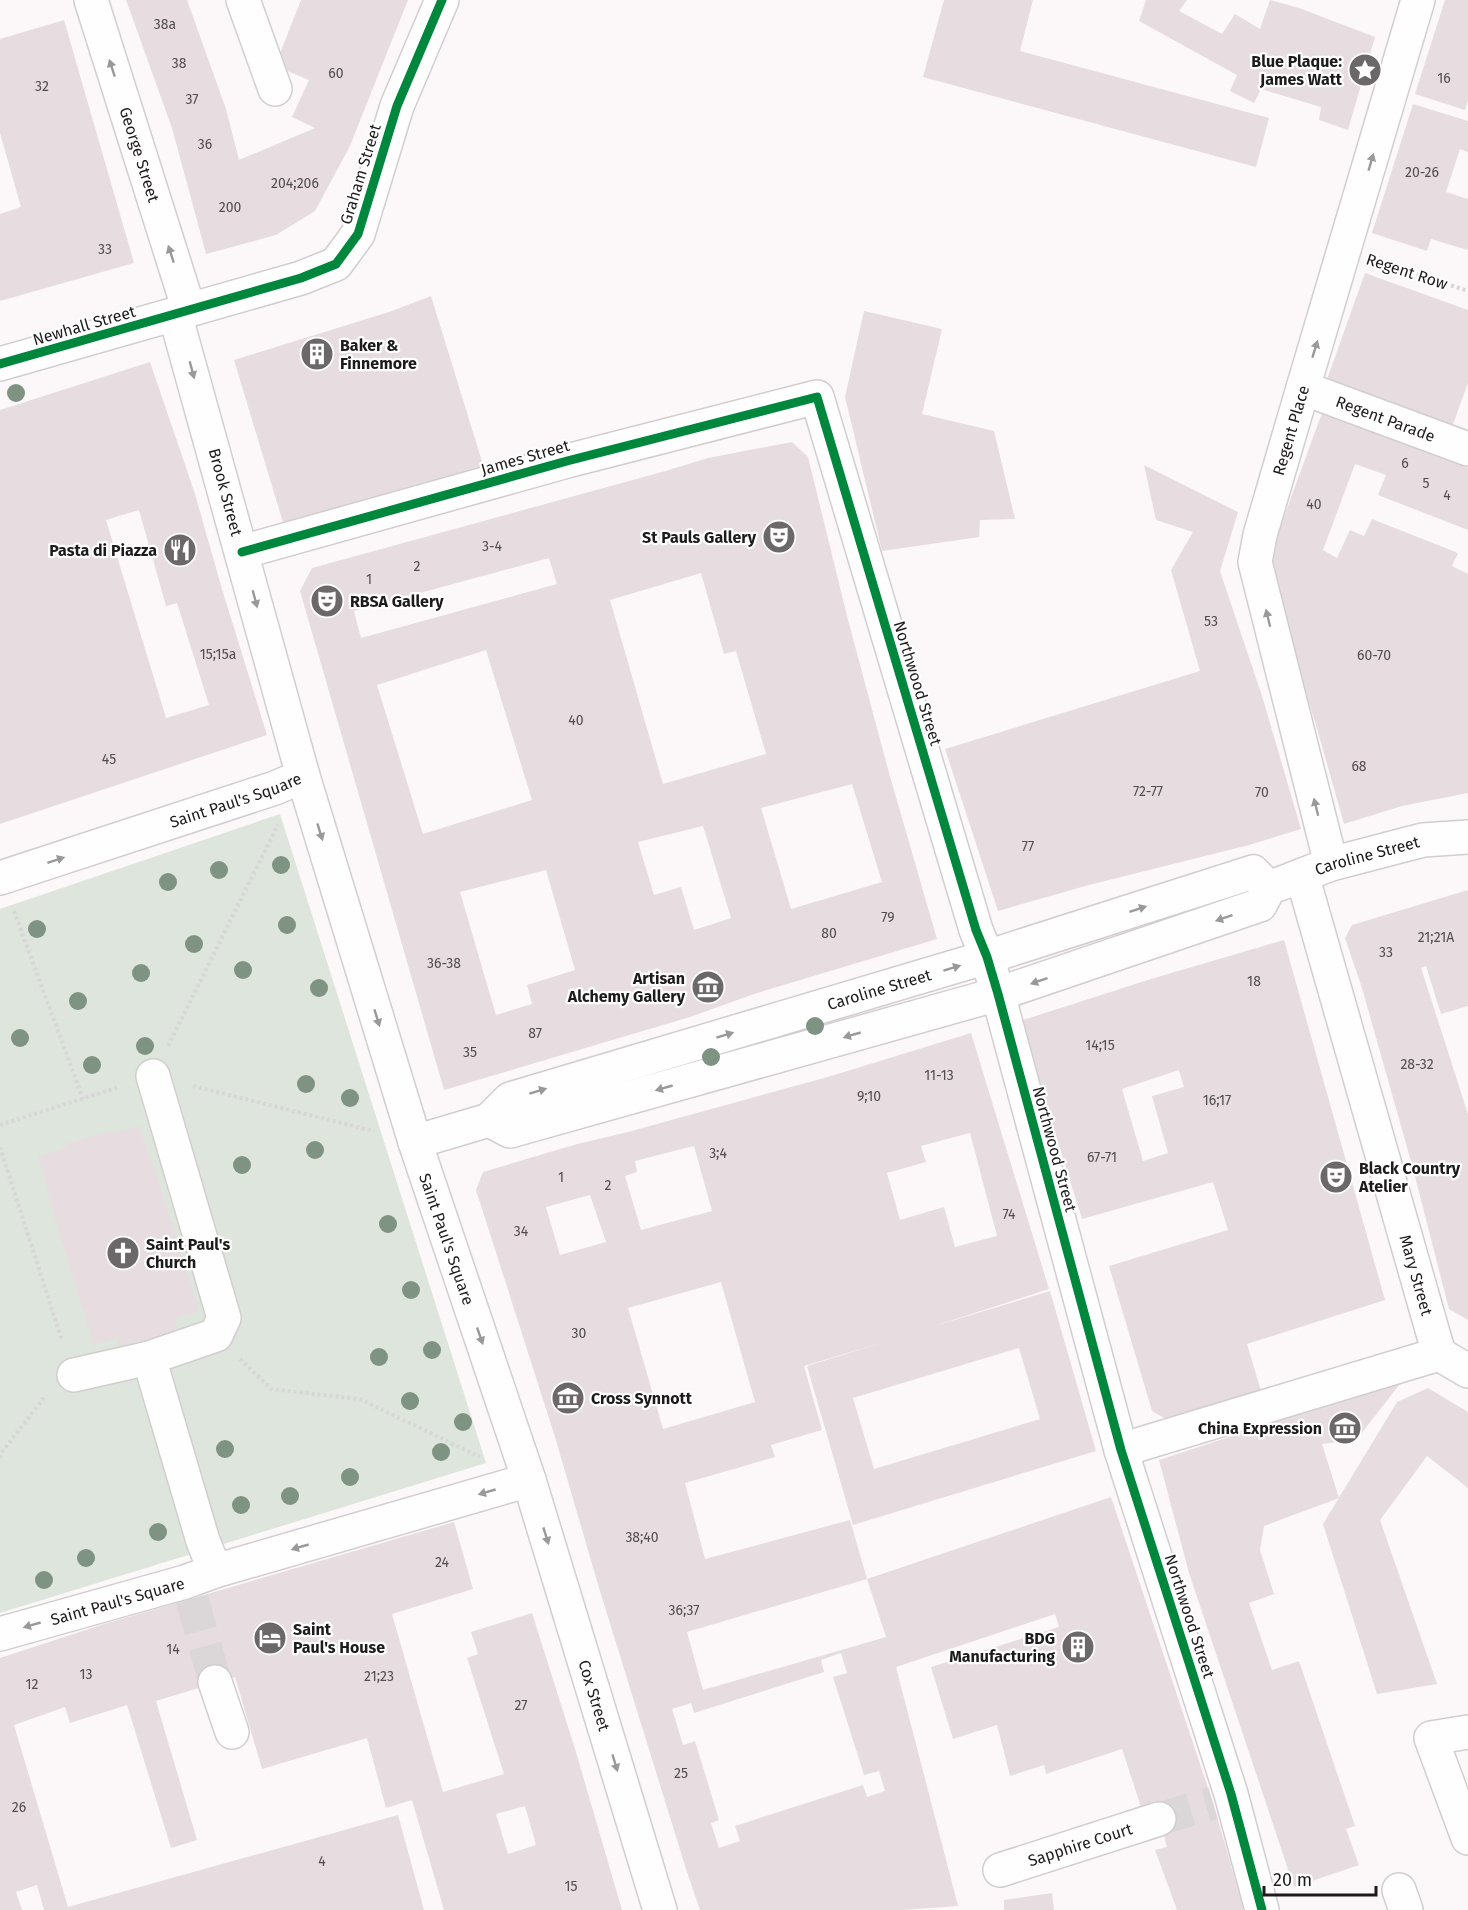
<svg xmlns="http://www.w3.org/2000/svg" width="1468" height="1910" viewBox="0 0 1468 1910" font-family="'Fira Sans',sans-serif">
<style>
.green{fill:#dde5dc}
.building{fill:#e7dde0;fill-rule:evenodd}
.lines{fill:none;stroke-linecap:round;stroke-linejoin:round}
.minor-tunnel{stroke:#dbd6d7;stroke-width:33;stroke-dasharray:33 16;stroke-linecap:butt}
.minor-casing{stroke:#d2cecf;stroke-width:36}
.path{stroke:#d8d7d7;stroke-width:4;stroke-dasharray:3 3;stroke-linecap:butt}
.minor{stroke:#fffefe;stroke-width:33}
.cycleway-casing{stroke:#fff;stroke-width:13}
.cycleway{stroke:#00873e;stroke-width:9}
.tree{fill:#7e9381}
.oneway{fill:#9a9898}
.labels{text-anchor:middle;stroke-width:4.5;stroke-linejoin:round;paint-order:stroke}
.number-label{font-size:14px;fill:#524e4f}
.poi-label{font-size:16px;font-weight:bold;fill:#1e1b1c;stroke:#fff;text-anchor:end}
.street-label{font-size:16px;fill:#1e1b1c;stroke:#fff}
</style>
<rect width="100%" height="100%" fill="#fcf7f8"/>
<polygon class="green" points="280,814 486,1463 0,1613 0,909"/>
<g class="building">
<polygon points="126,0 187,0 226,109 239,160 315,128 292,117 309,80 275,66 301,0 408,0 350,146 315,211 276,235 206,254 172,128"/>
<polygon points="944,0 1033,0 1020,51 1269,118 1256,167 923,77"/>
<polygon points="1146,0 1187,0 1179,11 1222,34 1235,14 1260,29 1270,0 1299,8 1375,37 1348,130 1319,120 1321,107 1261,89 1254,103 1230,91 1237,75 1139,21"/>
<polygon points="1445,0 1468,0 1468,100 1465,110 1415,94"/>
<polygon points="64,20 134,263 0,301 0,214 21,207 0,133 0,39"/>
<polygon points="1413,104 1468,121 1468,152 1460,149 1446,192 1468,199 1468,250 1431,239 1427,251 1372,233"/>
<polygon points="1365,273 1468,310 1468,383 1452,427 1326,382"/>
<polygon points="431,296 484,468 285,529 234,360 389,312"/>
<polygon points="864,311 942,329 922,414 994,431 1015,519 980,520 979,537 882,551 845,397"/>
<path d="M150,362L195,494L222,589L267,735L0,824V410ZM139,510L166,606L177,603L209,705L166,718L106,520Z"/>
<polygon points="1322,413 1468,468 1468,530 1378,495 1386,475 1355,464 1323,550 1337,558 1350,530 1364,536 1372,519 1458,553 1452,566 1468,574 1468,793 1402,806 1344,824 1316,725 1283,620 1271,573 1278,533"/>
<path d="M792,442L808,457L847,616L889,773L937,939L754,994L690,1017L444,1090L300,591L312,568L662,472L708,458ZM549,558L557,584L361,638L354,611ZM701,573L724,654L736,651L766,754L663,784L610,600ZM486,650L532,800L423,834L377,685ZM852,784L882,882L791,909L761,808ZM703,826L731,918L694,930L681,887L654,895L638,842ZM546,870L575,970L527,985L532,1004L496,1015L460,892Z"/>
<polygon points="1144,465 1238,512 1220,571 1262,696 1301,829 1249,845 1089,885 998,911 945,749 1200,671 1171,570 1193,532 1156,520"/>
<polygon points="1468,890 1468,1006 1441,1014 1426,966 1421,968 1468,1114 1468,1320 1449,1309 1412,1165 1362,988 1345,938 1352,925"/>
<path d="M1284,940L1385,1300L1247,1344L1262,1394L1169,1421L1152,1411L1109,1266L1228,1230L1213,1182L1082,1219L1020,1021L1151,979ZM1179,1070L1184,1087L1152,1096L1168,1153L1143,1161L1122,1089Z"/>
<path d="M971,1033L1049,1289L931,1327L1050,1291L1096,1451L853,1525L807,1366L884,1342L804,1366L822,1430L771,1445L775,1457L685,1483L705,1559L850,1520L867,1579L687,1632L703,1690L886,1637L867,1579L1111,1497L1213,1803L1244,1910H1177L1155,1850L1167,1847L1155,1801L1141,1807L1122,1749L1046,1774L1044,1765L1010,1776L997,1725L953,1739L931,1667L1059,1627L1055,1614L896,1667L958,1906L903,1910H700L686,1869L599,1588L555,1437L476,1190L483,1172L577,1144L628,1132L831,1076ZM970,1133L997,1236L955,1247L944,1207L900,1220L887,1173L926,1162L921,1146ZM694,1146L712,1211L641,1230L625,1176L637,1172L635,1161ZM590,1195L606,1242L560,1255L546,1207ZM721,1282L755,1402L663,1429L628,1308ZM1019,1348L1040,1419L874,1469L853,1398ZM841,1653L847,1673L833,1677L864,1775L879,1771L885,1791L867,1797L863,1785L735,1826L740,1841L719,1848L711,1823L719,1820L695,1741L683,1745L672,1709L691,1703L694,1713L824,1672L821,1660Z"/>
<polygon points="139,1126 151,1162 152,1161 199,1311 174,1319 179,1335 122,1354 117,1338 94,1345 48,1195 50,1195 38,1157 67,1147 66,1144 110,1131 112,1134"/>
<polygon points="1403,1380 1357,1439 1322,1444 1339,1498 1264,1526 1260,1550 1274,1594 1249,1603 1272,1670 1299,1661 1355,1826 1346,1829 1359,1865 1294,1887 1189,1573 1159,1460"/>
<polygon points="1428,1388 1468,1412 1468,1488 1427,1456 1380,1520 1437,1684 1377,1694 1323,1524 1397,1402"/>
<path d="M454,1522L473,1589L392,1614L443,1792L504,1774L467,1658L478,1654L471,1632L532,1613L576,1752L622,1910H444L412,1800L386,1808L367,1738L262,1769L235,1677L156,1701L197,1840L171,1848L127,1705L70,1723L65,1707L14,1725L68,1907L398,1815L424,1910H44L37,1885L16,1892L22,1910H0V1658L101,1625ZM525,1806L536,1845L508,1854L496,1814Z"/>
<polygon points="1052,1893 1054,1910 1004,1910 1004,1900"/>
</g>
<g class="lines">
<g class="minor-tunnel">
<polyline points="192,1599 215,1682"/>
<polyline points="1159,1819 1213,1803"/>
</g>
<g class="minor-casing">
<g id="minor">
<path id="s1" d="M91,0L189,310"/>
<polyline points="243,0 275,89"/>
<polyline points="0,364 301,278 336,264 358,234 397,106 442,0"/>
<path id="s2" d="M1303,388L1468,449"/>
<polyline points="242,552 567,461 817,397 976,930 987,957 998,994 1121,1450 1231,1794 1262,1910"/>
<path id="s3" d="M1331,864L1255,562L1260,535L1303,388L1418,0"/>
<path id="s4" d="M1302,875L1439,1354"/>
<path id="s5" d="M0,878L275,788L303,776"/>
<path id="s6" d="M489,1120L510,1131L998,994L1260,905L1269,888L1331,864L1423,840L1468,837"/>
<path id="s7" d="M415,1142L489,1120L510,1099L987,957L1253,872L1269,888"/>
<polyline points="1439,1354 1468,1371"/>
<polyline points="149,1358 203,1541 215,1571"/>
<polyline points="74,1375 149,1358 216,1335 224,1318 153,1076"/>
<polyline points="1121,1450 1439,1354"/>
<path id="s8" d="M529,1480L660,1910"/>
<path id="s9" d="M0,1634L185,1582L215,1571L529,1480L415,1142L303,776L175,314"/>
<polyline points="215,1682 232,1732"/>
<polyline points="1468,1732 1431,1738 1468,1838"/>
<path id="s10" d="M1000,1870L1159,1819"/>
<polyline points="1399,1890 1406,1910"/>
</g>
</g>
<g class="path">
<polyline points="1377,261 1468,291"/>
<polyline points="14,911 83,1099"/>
<polyline points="168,1046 278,825"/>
<polyline points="193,1086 374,1131"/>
<polyline points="0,1125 119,1087"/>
<polyline points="0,1147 62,1341"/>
<polyline points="240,1359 271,1389 360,1399 480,1457"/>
<polyline points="0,1458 2,1452 46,1395"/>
</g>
<use href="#minor" class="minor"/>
<g class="cycleway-casing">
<g id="cycleway">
<polyline points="0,364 301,278 336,264 358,234 397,106 442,0"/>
<polyline points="242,552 567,461 817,397 976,930 987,957 998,994 1121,1450 1231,1794 1262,1910"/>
</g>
</g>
<use href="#cycleway" class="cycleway"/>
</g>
<g class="tree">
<circle cx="16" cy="393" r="9"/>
<circle cx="281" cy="865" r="9"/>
<circle cx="219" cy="870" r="9"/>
<circle cx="168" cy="882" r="9"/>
<circle cx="287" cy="925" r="9"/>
<circle cx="37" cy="929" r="9"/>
<circle cx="194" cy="944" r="9"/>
<circle cx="243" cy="970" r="9"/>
<circle cx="141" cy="973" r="9"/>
<circle cx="319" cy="988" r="9"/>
<circle cx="78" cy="1001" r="9"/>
<circle cx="815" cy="1026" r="9"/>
<circle cx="20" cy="1038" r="9"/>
<circle cx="145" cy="1046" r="9"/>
<circle cx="711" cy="1057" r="9"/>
<circle cx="92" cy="1065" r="9"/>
<circle cx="306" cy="1084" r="9"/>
<circle cx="350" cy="1098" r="9"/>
<circle cx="315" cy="1150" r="9"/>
<circle cx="242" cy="1165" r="9"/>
<circle cx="388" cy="1224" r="9"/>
<circle cx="411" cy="1290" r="9"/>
<circle cx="432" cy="1350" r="9"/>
<circle cx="379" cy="1357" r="9"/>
<circle cx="410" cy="1401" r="9"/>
<circle cx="463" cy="1422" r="9"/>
<circle cx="225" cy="1449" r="9"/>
<circle cx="441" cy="1452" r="9"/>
<circle cx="350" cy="1477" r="9"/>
<circle cx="290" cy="1496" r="9"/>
<circle cx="241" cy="1505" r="9"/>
<circle cx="158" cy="1532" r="9"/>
<circle cx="86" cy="1558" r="9"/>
<circle cx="44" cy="1580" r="9"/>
</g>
<defs><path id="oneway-solid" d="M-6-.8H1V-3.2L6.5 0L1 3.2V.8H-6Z" transform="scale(1.5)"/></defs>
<g class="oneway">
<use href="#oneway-solid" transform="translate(112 68) rotate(-108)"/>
<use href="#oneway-solid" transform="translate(1371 162) rotate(-74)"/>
<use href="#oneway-solid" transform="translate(171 254) rotate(-108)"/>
<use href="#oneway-solid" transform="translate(1315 349) rotate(-73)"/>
<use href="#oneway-solid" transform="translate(192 370) rotate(75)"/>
<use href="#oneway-solid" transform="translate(255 599) rotate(75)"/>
<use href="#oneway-solid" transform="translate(1268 618) rotate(-104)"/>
<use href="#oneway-solid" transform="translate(1316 807) rotate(-104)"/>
<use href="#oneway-solid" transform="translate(320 832) rotate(73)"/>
<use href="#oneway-solid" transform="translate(56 860) rotate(-18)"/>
<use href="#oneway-solid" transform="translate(1138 909) rotate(-18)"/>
<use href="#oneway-solid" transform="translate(1224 918) rotate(161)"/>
<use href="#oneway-solid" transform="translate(952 968) rotate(-17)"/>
<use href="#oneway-solid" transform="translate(1039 981) rotate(161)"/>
<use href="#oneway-solid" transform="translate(377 1018) rotate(73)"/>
<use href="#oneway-solid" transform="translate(725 1035) rotate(-17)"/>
<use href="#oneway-solid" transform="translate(852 1035) rotate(164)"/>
<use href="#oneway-solid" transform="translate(664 1088) rotate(164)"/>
<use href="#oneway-solid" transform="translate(538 1091) rotate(-17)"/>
<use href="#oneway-solid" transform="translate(480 1336) rotate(71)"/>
<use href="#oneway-solid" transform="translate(487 1492) rotate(164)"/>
<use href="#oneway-solid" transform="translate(546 1536) rotate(73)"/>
<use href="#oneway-solid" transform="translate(300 1547) rotate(164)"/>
<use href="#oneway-solid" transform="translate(32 1625) rotate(164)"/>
<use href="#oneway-solid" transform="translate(615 1763) rotate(73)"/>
</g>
<defs>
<g id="sight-disc" transform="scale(1.725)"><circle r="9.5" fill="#6c6869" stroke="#fff"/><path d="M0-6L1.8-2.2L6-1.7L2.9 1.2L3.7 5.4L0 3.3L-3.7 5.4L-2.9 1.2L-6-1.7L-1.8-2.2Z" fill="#fff"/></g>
<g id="building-disc" transform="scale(1.725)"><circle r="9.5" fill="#6c6869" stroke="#fff"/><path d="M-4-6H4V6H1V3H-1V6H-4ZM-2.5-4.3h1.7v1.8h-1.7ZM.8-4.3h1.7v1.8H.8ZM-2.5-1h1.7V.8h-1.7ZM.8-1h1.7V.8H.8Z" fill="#fff"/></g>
<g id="theatre-disc" transform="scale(1.725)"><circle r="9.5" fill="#6c6869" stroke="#fff"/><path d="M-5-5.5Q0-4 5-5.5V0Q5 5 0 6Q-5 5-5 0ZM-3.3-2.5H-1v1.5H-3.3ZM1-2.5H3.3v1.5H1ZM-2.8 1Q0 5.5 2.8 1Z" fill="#fff"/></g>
<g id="restaurant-disc" transform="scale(1.725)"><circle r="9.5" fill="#6c6869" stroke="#fff"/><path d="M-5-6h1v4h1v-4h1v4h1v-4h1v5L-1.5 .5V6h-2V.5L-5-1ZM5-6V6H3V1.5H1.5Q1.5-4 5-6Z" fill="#fff"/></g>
<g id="museum-disc" transform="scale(1.725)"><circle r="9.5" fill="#6c6869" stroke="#fff"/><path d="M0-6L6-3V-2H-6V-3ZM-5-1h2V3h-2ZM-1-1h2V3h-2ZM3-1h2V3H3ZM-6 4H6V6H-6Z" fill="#fff"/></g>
<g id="church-disc" transform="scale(1.725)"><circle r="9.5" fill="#6c6869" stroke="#fff"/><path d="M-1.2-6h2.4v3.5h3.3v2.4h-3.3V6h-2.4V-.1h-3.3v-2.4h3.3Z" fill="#fff"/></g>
<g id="hotel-disc" transform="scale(1.725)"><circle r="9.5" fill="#6c6869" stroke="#fff"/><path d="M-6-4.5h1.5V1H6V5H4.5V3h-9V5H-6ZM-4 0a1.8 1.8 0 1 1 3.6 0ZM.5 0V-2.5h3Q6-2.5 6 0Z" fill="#fff"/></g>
</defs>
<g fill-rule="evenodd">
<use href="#sight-disc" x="1365" y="70"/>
<use href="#building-disc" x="317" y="354"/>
<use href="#theatre-disc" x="779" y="537"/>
<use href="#restaurant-disc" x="180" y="550"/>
<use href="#theatre-disc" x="327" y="601"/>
<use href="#museum-disc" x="708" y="987"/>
<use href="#theatre-disc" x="1336" y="1177"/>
<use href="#church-disc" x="123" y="1253"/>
<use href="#museum-disc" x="568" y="1398"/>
<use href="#museum-disc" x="1345" y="1428"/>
<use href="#hotel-disc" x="270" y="1638"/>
<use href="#building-disc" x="1078" y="1647"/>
</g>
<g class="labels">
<g class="number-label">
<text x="165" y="29">38a</text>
<text x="179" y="68">38</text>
<text x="336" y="78">60</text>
<text x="1444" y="83">16</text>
<text x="42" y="91">32</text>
<text x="192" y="104">37</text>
<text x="205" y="149">36</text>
<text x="1422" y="177">20-26</text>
<text x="295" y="188">204;206</text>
<text x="230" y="212">200</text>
<text x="105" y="254">33</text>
<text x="1405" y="468">6</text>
<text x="1426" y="488">5</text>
<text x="1447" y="500">4</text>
<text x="1314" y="509">40</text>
<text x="492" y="551">3-4</text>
<text x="417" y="571">2</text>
<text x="369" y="584">1</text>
<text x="1211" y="626">53</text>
<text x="218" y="659">15;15a</text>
<text x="1374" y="660">60-70</text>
<text x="576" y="725">40</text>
<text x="109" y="764">45</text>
<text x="1359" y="771">68</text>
<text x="1148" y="796">72-77</text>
<text x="1262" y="797">70</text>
<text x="1028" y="851">77</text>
<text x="888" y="922">79</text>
<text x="829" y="938">80</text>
<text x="1436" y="942">21;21A</text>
<text x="1386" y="957">33</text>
<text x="444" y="968">36-38</text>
<text x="1254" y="986">18</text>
<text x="535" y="1038">87</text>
<text x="1100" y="1050">14;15</text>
<text x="470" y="1057">35</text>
<text x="1417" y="1069">28-32</text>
<text x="939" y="1080">11-13</text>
<text x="869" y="1101">9;10</text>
<text x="1217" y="1105">16;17</text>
<text x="718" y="1158">3;4</text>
<text x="1102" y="1162">67-71</text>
<text x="561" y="1182">1</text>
<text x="608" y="1190">2</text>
<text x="1009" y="1219">74</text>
<text x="521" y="1236">34</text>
<text x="579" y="1338">30</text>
<text x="642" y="1542">38;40</text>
<text x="442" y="1567">24</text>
<text x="684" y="1615">36;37</text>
<text x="173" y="1654">14</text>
<text x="86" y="1679">13</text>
<text x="379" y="1681">21;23</text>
<text x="32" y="1689">12</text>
<text x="521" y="1710">27</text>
<text x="681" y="1778">25</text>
<text x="19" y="1812">26</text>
<text x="322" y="1866">4</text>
<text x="571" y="1891">15</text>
</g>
<g class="poi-label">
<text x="1342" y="67">Blue Plaque:<tspan x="1342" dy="18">James Watt</tspan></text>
<text x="340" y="351" text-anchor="start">Baker &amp;<tspan x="340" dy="18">Finnemore</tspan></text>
<text x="756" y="543">St Pauls Gallery</text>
<text x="157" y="556">Pasta di Piazza</text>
<text x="350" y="607" text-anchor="start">RBSA Gallery</text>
<text x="685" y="984">Artisan<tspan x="685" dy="18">Alchemy Gallery</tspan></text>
<text x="1359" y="1174" text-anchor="start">Black Country<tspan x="1359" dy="18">Atelier</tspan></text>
<text x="146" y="1250" text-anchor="start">Saint Paul's<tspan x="146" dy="18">Church</tspan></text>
<text x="591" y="1404" text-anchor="start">Cross Synnott</text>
<text x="1322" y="1434">China Expression</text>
<text x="293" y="1635" text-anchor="start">Saint<tspan x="293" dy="18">Paul's House</tspan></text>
<text x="1055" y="1644">BDG<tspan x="1055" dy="18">Manufacturing</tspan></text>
</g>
<g class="street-label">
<text dy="6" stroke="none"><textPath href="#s1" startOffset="162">George Street</textPath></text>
<text transform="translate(360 174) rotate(-73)" y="6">Graham Street</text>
<text transform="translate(1407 271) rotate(18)" y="6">Regent Row</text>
<text transform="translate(84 325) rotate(-16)" y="6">Newhall Street</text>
<text dy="6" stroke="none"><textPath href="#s2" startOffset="88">Regent Parade</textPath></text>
<text dy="6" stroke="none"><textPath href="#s3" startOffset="448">Regent Place</textPath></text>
<text transform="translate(525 457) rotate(-16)" y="6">James Street</text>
<text transform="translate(226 492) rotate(75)" y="6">Brook Street</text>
<text transform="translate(918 683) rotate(73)" y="6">Northwood Street</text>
<text dy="6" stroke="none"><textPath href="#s5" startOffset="248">Saint Paul's Square</textPath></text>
<text dy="6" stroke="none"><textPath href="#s6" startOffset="930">Caroline Street</textPath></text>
<text dy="6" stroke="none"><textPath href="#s7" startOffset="492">Caroline Street</textPath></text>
<text transform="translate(1055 1149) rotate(75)" y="6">Northwood Street</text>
<text transform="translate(447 1239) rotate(71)" y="6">Saint Paul's Square</text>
<text dy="6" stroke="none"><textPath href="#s4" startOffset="416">Mary Street</textPath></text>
<text dy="6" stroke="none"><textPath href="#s9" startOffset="122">Saint Paul's Square</textPath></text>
<text transform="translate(1190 1616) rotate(72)" y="6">Northwood Street</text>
<text dy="6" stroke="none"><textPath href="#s8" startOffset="225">Cox Street</textPath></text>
<text dy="6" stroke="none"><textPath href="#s10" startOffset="84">Sapphire Court</textPath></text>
</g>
</g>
<path d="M1264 1886v9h112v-9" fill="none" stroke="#1e1b1c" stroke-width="3"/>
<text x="1273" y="1886" font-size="18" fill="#1e1b1c" stroke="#ffffff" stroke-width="4.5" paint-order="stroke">20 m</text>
</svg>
